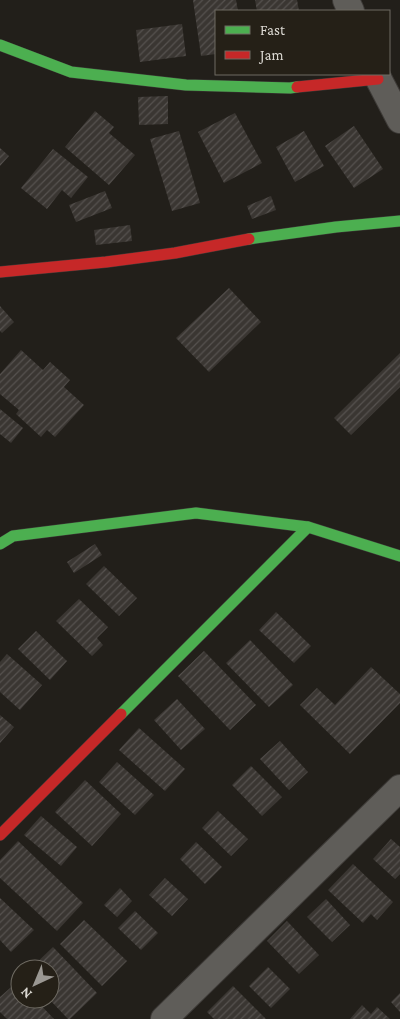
<svg xmlns="http://www.w3.org/2000/svg" width="400" height="1019" viewBox="0 0 400 1019" font-family="'Crimson Pro',serif">
<style>
.building{fill:url(#building-hatch)}
.lines{fill:none;stroke-linecap:round;stroke-linejoin:round}
.street-casing{stroke:#3d3a37;stroke-width:28}
.fast-casing{stroke:#3d3a37;stroke-width:12}
.jam-casing{stroke:#3d3a37;stroke-width:12}
.street{stroke:#5f5d59;stroke-width:26}
.fast{stroke:#4caf50;stroke-width:11}
.jam{stroke:#c62828;stroke-width:11}
</style>
<defs>
<pattern id="building-hatch" width="6" height="6" patternUnits="userSpaceOnUse" patternTransform="scale(1.25)"><rect width="6" height="6" fill="#3a3632"/><path d="M-1 1l2-2M0 6l6-6M5 7l2-2" fill="none" stroke="#56524f"/></pattern>
</defs>
<rect width="100%" height="100%" fill="#221f1a"/>
<g class="building">
<polygon points="193,0 236,0 238,11 216,11 216,54 201,56"/>
<polygon points="255,0 297,0 299,11 257,11"/>
<polygon points="182,24 186,56 140,62 136,30"/>
<polygon points="168,96 168,124 139,125 138,97"/>
<polygon points="95,111 114,127 109,133 135,155 109,185 65,147"/>
<polygon points="235,113 262,163 224,183 198,132"/>
<polygon points="354,126 383,169 354,188 325,146"/>
<polygon points="179,131 200,203 172,211 150,139"/>
<polygon points="304,131 324,166 295,182 276,147"/>
<polygon points="0,148 9,156 0,166"/>
<polygon points="53,149 88,177 71,198 62,190 47,209 21,188"/>
<polygon points="105,191 112,208 76,222 69,205"/>
<polygon points="271,196 276,210 252,219 247,206"/>
<polygon points="130,225 132,241 96,245 94,230"/>
<polygon points="229,288 261,322 209,372 176,338"/>
<polygon points="0,306 14,322 2,333 0,331"/>
<polygon points="21,350 43,370 50,362 70,380 64,387 84,405 55,437 47,430 41,437 16,414 19,410 0,394 0,374"/>
<polygon points="400,353 400,387 351,435 334,418"/>
<polygon points="0,409 23,428 11,443 0,434"/>
<polygon points="95,544 102,555 74,573 67,562"/>
<polygon points="104,566 137,598 119,616 86,584"/>
<polygon points="79,599 108,627 97,638 103,645 92,656 56,621"/>
<polygon points="276,612 311,646 294,663 259,630"/>
<polygon points="36,631 67,661 50,680 18,649"/>
<polygon points="250,640 293,685 269,707 226,663"/>
<polygon points="204,651 256,705 230,730 178,676"/>
<polygon points="7,654 42,685 20,710 0,692 0,662"/>
<polygon points="371,667 400,694 400,703 350,754 300,705 317,688 335,705"/>
<polygon points="177,699 205,729 181,750 154,720"/>
<polygon points="0,715 14,727 0,743"/>
<polygon points="139,728 185,769 165,791 119,750"/>
<polygon points="280,741 308,772 289,790 260,759"/>
<polygon points="117,762 154,795 135,815 99,782"/>
<polygon points="251,766 282,797 262,816 232,785"/>
<polygon points="85,780 121,814 92,846 55,812"/>
<polygon points="218,811 248,839 231,856 202,828"/>
<polygon points="41,816 77,847 61,866 24,835"/>
<polygon points="391,839 400,847 400,874 395,879 373,859"/>
<polygon points="18,841 83,903 57,931 0,878 0,860"/>
<polygon points="196,842 222,867 205,884 180,859"/>
<polygon points="353,864 393,902 377,920 371,914 363,923 328,890"/>
<polygon points="165,878 188,899 172,916 149,895"/>
<polygon points="120,888 132,901 117,917 104,905"/>
<polygon points="0,898 34,930 11,952 0,940"/>
<polygon points="326,899 350,925 332,942 307,917"/>
<polygon points="135,911 158,933 141,950 118,928"/>
<polygon points="84,920 127,961 102,986 60,944"/>
<polygon points="287,921 319,955 299,974 267,941"/>
<polygon points="53,947 97,993 70,1019 68,1019 50,1000 50,969 30,969"/>
<polygon points="268,967 290,989 271,1008 249,986"/>
<polygon points="18,981 20,983 20,999 35,999 54,1019 7,1019 0,1012 0,997"/>
<polygon points="233,986 266,1019 214,1019 207,1012"/>
<polygon points="400,993 400,1012 391,1002"/>
<polygon points="362,1005 371,1014 377,1007 390,1019 350,1019"/>
</g>
<g class="lines">
<g class="street-casing">
<g id="street">
<polyline points="346,0 351,11"/>
<polyline points="376,74 400,120"/>
<polyline points="164,1019 400,788"/>
</g>
</g>
<g class="fast-casing">
<g id="fast">
<polyline points="0,45 71,72 186,85 290,88 297,87"/>
<polyline points="249,239 336,227 400,221"/>
<polyline points="0,544 13,536 196,513 308,527 400,556"/>
<polyline points="121,714 308,527"/>
</g>
</g>
<g class="jam-casing">
<g id="jam">
<polyline points="297,87 378,79"/>
<polyline points="0,272 106,262 175,253 249,239"/>
<polyline points="0,835 121,714"/>
</g>
</g>
<use href="#street" class="street"/>
<use href="#fast" class="fast"/>
<use href="#jam" class="jam"/>
</g>
<rect x="215" y="10" width="175" height="65" fill="#252017" stroke="#6e6a62"/>
<rect x="225" y="26" width="25" height="8" fill="#4caf50" stroke="#6e6a62"/>
<text x="260" y="35" font-size="15" fill="#dbd8d2">Fast</text>
<rect x="225" y="51" width="25" height="8" fill="#c62828" stroke="#6e6a62"/>
<text x="260" y="60" font-size="15" fill="#dbd8d2">Jam</text>
<g transform="translate(35 984) rotate(224)"><circle r="24" fill="#252017" stroke="#6e6a62"/>
<path d="M0-4L9 19L0 12L-9 19Z" fill="#9a9792"/>
<text y="-8" font-size="14" font-weight="bold" text-anchor="middle" fill="#dbd8d2">N</text>
</g>
</svg>
